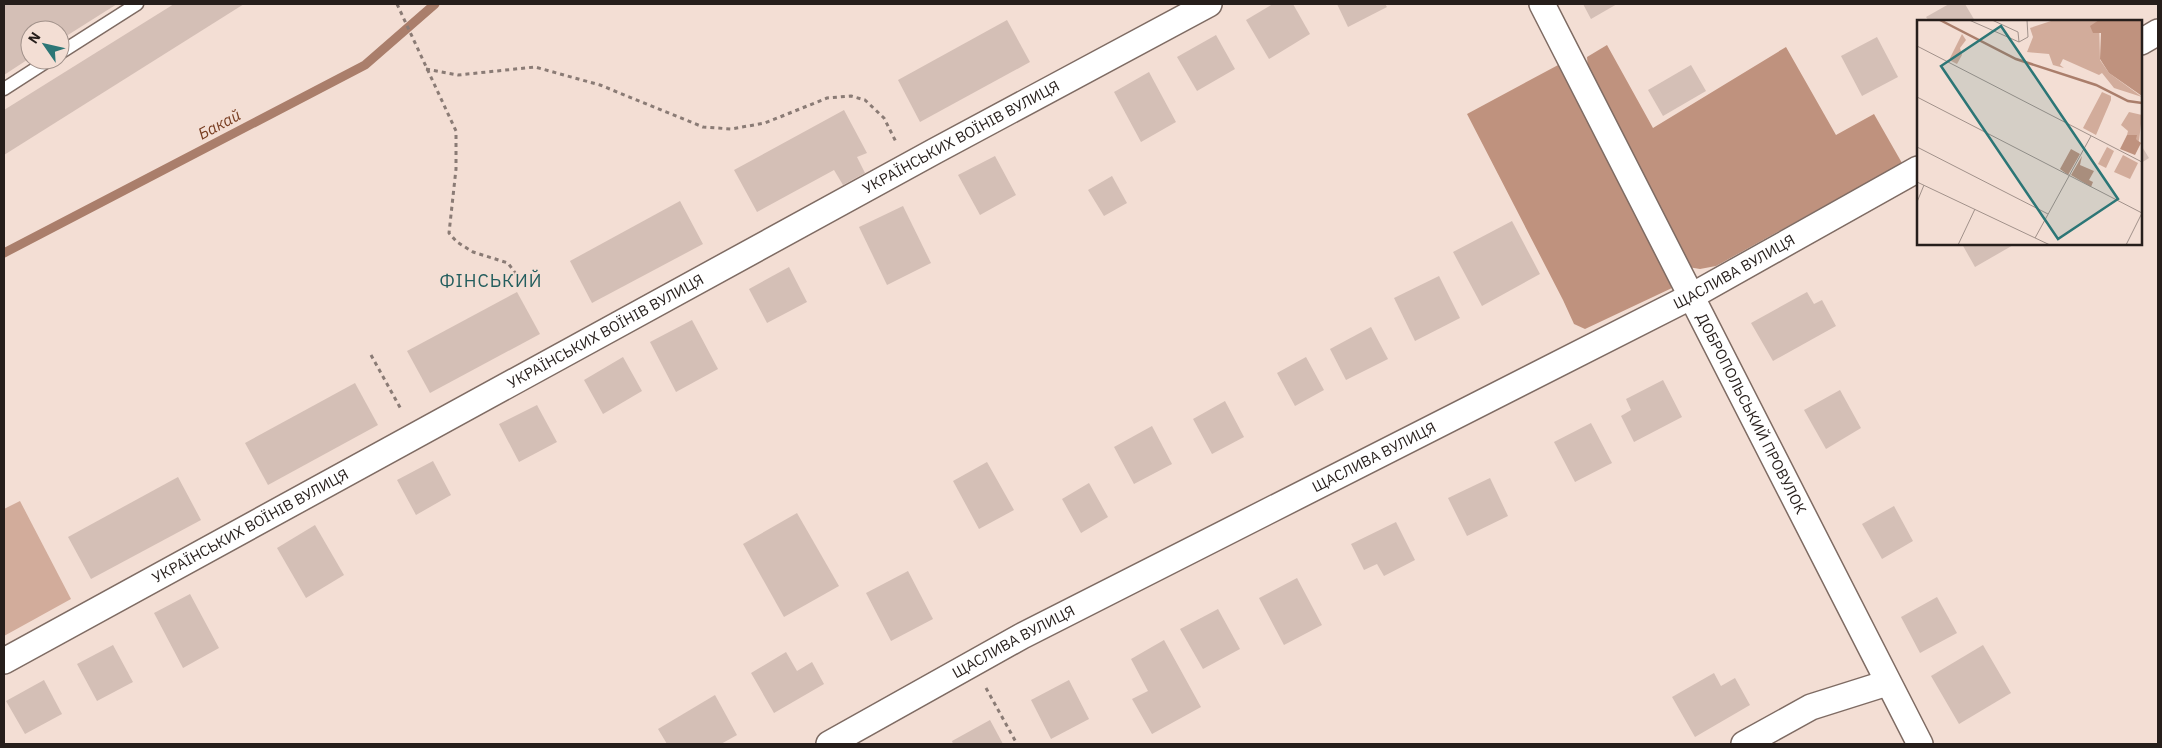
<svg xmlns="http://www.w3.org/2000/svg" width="2162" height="748" viewBox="0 0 2162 748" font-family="'IBM Plex Sans',sans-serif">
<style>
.green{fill:#d2ac9b}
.forest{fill:#bf927e}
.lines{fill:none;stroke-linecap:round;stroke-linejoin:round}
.stream{stroke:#aa7e6b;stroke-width:9}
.building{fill:#d4bfb6}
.lane-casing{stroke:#7e6b63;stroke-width:15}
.street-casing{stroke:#7e6b63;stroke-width:28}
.path{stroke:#8a7b75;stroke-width:3;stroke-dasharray:4 4;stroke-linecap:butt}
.lane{stroke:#fff;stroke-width:12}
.street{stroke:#fff;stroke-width:25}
.labels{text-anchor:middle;stroke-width:4;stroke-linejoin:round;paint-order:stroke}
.street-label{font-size:15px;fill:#261e1b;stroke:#f3ded4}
.water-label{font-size:16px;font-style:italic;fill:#783d21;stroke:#f3ded4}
.quarter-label{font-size:18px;letter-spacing:1px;fill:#225d5d;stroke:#f3ded4}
.inset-river{fill:none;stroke:#aa7e6b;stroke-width:2.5}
.inset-road{fill:none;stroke:#a1918a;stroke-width:1}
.view{fill:#2c7676;fill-opacity:0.15;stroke:#2c7676;stroke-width:2.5}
.inset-edge{fill:none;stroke:#261e1b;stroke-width:2.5}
</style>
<rect width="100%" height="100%" fill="#f3ded4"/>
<polygon class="green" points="20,501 71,599 4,636 4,509"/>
<g class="forest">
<polygon points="1607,45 1653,128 1786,47 1836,135 1874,114 1902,163 1716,266 1700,269 1688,267 1588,69 1587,57"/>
<polygon points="1560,64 1672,288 1585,329 1574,324 1563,300 1467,114"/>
</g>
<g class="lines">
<polyline class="stream" points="4,253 365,65 435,4"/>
</g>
<g class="building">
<polygon points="4,4 117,4 60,40 60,30 30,30 30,58 4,75"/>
<polygon points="174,4 244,4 4,155 4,110"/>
<polygon points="1273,4 1293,4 1310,34 1269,59 1246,20"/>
<polygon points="1337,4 1385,4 1387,7 1348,27"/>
<polygon points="1583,4 1617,4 1591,19"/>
<polygon points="1949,4 1965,4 1975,21 1929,21 1926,17"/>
<polygon points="1007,20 1030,62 920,122 898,80"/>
<polygon points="1216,35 1235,69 1197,91 1177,57"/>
<polygon points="1877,37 1898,77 1862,96 1841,56"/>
<polygon points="1691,65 1706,91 1663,116 1648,90"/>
<polygon points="1149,72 1176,122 1141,142 1114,92"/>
<polygon points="844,110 867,153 857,157 865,173 843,185 834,170 757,212 734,170"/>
<polygon points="2141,145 2149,158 2141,163"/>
<polygon points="995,156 1016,195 980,215 958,175"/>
<polygon points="1112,176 1127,203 1104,216 1088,190"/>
<polygon points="680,201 703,244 592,303 570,261"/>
<polygon points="903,206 931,263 887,285 859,227"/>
<polygon points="1512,221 1540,274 1482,306 1453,252"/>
<polygon points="1962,244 2015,244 1975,267"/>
<polygon points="789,267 807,302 767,323 749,289"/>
<polygon points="1439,276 1460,318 1415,341 1394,298"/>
<polygon points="517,292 540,334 430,393 407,351"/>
<polygon points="1807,292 1814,304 1822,300 1836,326 1773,361 1751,323"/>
<polygon points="692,320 718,369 676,392 650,342"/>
<polygon points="1371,327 1388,359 1346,380 1330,349"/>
<polygon points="623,357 642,391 603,414 584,380"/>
<polygon points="1306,357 1324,390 1295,406 1277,373"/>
<polygon points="1663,380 1682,417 1634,442 1621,416 1631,410 1626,399"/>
<polygon points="355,383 378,425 268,485 245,443"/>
<polygon points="1840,390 1861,428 1826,449 1804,410"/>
<polygon points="1225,401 1244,437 1212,454 1193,419"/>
<polygon points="537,405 557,442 519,462 499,424"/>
<polygon points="1591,423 1612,463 1575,482 1554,442"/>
<polygon points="1152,426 1172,464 1134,484 1114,447"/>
<polygon points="433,461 451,495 416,515 397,480"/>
<polygon points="987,462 1014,510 979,529 953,481"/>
<polygon points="178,477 201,520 91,579 68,537"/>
<polygon points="1490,478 1508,516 1467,536 1448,498"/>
<polygon points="1089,483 1108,517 1081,533 1062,499"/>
<polygon points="1894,506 1913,541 1882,559 1862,524"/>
<polygon points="797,513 839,586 784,617 743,544"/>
<polygon points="1396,522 1415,560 1384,576 1377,564 1364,570 1351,544"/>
<polygon points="315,525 344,575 306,598 277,548"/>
<polygon points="908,571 933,619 891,641 866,593"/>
<polygon points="1297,578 1322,625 1284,645 1259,598"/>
<polygon points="190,594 219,648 183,668 154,613"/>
<polygon points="1937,597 1957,633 1920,653 1901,617"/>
<polygon points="1218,609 1240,649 1203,669 1180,629"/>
<polygon points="1164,640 1201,707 1152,734 1132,699 1148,691 1131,659"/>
<polygon points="113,645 133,682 97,701 77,664"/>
<polygon points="1983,645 2011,693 1959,724 1931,676"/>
<polygon points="786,652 797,671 812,662 824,684 774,713 751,673"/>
<polygon points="1714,673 1721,686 1735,678 1750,705 1695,737 1672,697"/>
<polygon points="44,680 62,714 25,734 6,701"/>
<polygon points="1069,680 1089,719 1051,739 1031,700"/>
<polygon points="715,695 737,735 721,744 667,744 658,729"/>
<polygon points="990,720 1003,744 953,744 952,741"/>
</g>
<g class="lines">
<g class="lane-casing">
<g id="lane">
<polyline points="60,53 137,4"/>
<polyline points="4,89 49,60"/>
</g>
</g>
<g class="street-casing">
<g id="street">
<path id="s1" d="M1542,4L1920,744"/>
<polyline points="2141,42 2158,32"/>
<path id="s2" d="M4,661L935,151L1209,4"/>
<path id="s3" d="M829,744L1022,636L1690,297L1918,169"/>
<polyline points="1744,744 1811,707 1887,683"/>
</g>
</g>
<g class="path">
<polyline points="397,4 456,131 456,169 449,233 457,242 473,252 508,263 518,277"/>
<polyline points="426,69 458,75 535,67 600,85 703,127 731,129 765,123 827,98 851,96 865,100 884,118 896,142"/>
<polyline points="371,355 402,411"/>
<polyline points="986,688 1017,744"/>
</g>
<use href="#lane" class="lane"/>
<use href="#street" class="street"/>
</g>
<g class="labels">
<g class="street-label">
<text dy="5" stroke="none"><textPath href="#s2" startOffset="1091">УКРАЇНСЬКИХ ВОЇНІВ ВУЛИЦЯ</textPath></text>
<text dy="5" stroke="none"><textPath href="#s3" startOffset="1021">ЩАСЛИВА ВУЛИЦЯ</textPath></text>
<text dy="5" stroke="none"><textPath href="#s2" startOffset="686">УКРАЇНСЬКИХ ВОЇНІВ ВУЛИЦЯ</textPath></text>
<text dy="5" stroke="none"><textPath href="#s1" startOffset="460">ДОБРОПОЛЬСЬКИЙ ПРОВУЛОК</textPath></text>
<text dy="5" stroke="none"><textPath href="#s3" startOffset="616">ЩАСЛИВА ВУЛИЦЯ</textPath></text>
<text dy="5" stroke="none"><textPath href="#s2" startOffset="281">УКРАЇНСЬКИХ ВОЇНІВ ВУЛИЦЯ</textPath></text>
<text dy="5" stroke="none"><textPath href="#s3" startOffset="211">ЩАСЛИВА ВУЛИЦЯ</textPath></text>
</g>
<g class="water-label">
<text transform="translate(219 124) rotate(-28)" y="6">Бакай</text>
</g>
<g class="quarter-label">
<text x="491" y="287">ФІНСЬКИЙ</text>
</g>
</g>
<g transform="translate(1917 20)">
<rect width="225" height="225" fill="#f3ded4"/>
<path d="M137,0H182L183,40L192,53L225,77L197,68L185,53L182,55L146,39L143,45L147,48L136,45L132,34L110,32L116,17L113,8ZM45,14L49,20L43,28L45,35L40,44L32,40ZM185,72L194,76V80L179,115L166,108ZM212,92L225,95L222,121L210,115L211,111L204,105ZM190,127L197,131L189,148L181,144ZM206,135L221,143L213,159L197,152Z" fill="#d2ac9b"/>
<path d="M182,0H225V76L192,53L183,39L184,13H176L173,6ZM210,115H220L219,119L224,123L218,135L203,129ZM154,129L163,134L151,155L143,149ZM165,136L163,145L177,151L172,160L176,162L174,167L154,155Z" fill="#bf927e"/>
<path class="inset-river" d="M23,0L99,39L179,65L211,81L225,83"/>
<path class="inset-road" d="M52,0L102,22L111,17L110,0M75,0L101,12L102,22M0,26L225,142M0,77L225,193M0,127L131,194M0,162L133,225M0,182L7,165M118,218L174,116M41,225L58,189M209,225L225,193"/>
<path class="view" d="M84,6L201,179L141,219L24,46Z"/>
<rect width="225" height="225" class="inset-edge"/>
</g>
<rect width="2162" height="748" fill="none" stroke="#261e1b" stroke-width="10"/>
<g transform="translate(45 45) rotate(304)"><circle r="24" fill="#f3ded4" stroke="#a1918a"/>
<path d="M0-4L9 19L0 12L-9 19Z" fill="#2c7676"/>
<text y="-8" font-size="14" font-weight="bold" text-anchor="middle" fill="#261e1b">N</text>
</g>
</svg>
